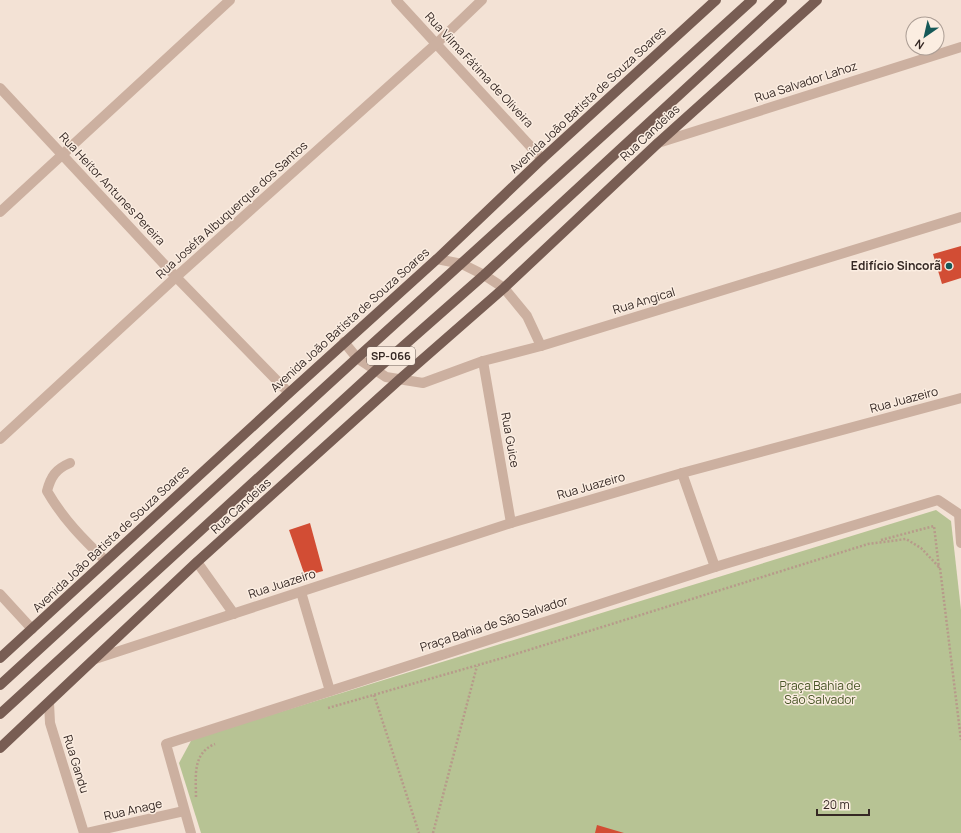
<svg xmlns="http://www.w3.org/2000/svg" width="961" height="833" viewBox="0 0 961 833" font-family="Manrope,sans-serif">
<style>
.green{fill:#b7c394}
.building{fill:#d24d34}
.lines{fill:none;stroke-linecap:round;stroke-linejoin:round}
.path{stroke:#b79a8a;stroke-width:2.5;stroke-dasharray:2 2;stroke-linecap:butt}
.minor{stroke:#ccb0a0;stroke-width:10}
.major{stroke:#785d53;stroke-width:10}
.poi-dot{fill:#165958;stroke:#fbede1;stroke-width:1.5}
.labels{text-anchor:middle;stroke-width:3;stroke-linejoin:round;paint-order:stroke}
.shield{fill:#fbede1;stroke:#70635d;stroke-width:1}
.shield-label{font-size:11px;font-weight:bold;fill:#352824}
.street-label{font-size:12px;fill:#352824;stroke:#fbede1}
.poi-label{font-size:12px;font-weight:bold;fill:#352824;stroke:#fbede1;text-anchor:end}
.park-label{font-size:12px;fill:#485526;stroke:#fbede1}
</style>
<rect width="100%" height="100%" fill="#f3e2d5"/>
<polygon class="green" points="936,510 951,521 961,610 961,833 201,833 179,763 192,739"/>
<g class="building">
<polygon points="961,246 961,278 942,284 933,254"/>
<polygon points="310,523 323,571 305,576 289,530"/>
<polygon points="597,825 624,833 595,833"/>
</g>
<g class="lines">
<g class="path">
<polyline points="881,540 934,526 939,568"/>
<polyline points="374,695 419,833"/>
<polyline points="328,708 506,657 868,544 906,539 921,548 940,568 961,740"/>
<path d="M196,797C196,777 192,753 215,744"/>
<polyline points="433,833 477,666"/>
</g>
<g class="minor">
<polyline points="396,0 542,159"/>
<polyline points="0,88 176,277 289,393"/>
<polyline points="658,143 961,47"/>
<polyline points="0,212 230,0"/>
<polyline points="437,259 462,264 484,275 504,288 527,316 541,346"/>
<polyline points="344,342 357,358 386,377 423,383 483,361 541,346 961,217"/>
<polyline points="483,361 511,523"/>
<polyline points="0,439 176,277 437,43 482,0"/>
<path d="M70,463C56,469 51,476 47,491C63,519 83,539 106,561"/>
<polyline points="682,473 715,567"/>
<polyline points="197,562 234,614"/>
<polyline points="301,592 330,691"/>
<polyline points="0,594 32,629"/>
<polyline points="95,659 511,523 682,473 961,398"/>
<polyline points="49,703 50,723 84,833"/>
<polyline points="87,833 184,811"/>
<polyline points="191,833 166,744 715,567 938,500 959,514 961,543"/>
</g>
<g class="major">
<polyline points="0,658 289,393 437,259 542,159 716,0"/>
<polyline points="0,685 357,358 752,0"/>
<polyline points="0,714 375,371 484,275 782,0"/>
<polyline points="0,748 197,562 400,379 504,288 658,143 817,0"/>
</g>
</g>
<circle class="poi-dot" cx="949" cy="266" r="4"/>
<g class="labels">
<rect class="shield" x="367" y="347" width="48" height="18" rx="3"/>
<g class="shield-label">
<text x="391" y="360">SP-066</text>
</g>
<g class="street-label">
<text transform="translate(479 70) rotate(47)" y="4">Rua Vilma Fátima de Oliveira</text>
<text transform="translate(806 82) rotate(-18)" y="4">Rua Salvador Lahoz</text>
<text transform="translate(588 100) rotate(-43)" y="4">Avenida João Batista de Souza Soares</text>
<text transform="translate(650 133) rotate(-43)" y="4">Rua Candeias</text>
<text transform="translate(112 189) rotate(47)" y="4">Rua Heitor Antunes Pereira</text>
<text transform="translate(232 210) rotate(-42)" y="4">Rua Joséfa Albuquerque dos Santos</text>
<text transform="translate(644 301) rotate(-17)" y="4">Rua Angical</text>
<text transform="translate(350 320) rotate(-42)" y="4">Avenida João Batista de Souza Soares</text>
<text transform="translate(904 400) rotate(-15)" y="4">Rua Juazeiro</text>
<text transform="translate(510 440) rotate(80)" y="4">Rua Guice</text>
<text transform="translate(591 486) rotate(-16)" y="4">Rua Juazeiro</text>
<text transform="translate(241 506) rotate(-42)" y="4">Rua Candeias</text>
<text transform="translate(111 539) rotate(-43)" y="4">Avenida João Batista de Souza Soares</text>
<text transform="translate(282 584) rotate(-18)" y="4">Rua Juazeiro</text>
<text transform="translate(494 624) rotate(-18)" y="4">Praça Bahia de São Salvador</text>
<text transform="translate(76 764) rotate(73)" y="4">Rua Gandu</text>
<text transform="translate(133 810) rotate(-13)" y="4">Rua Anage</text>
</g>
<g class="poi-label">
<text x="941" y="270">Edifício Sincorã</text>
</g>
<g class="park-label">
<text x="820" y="690">Praça Bahia de<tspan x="820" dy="14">São Salvador</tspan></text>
</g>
</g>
<g transform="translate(925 36) rotate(214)"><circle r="19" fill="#fbede1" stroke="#ac9e95"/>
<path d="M0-3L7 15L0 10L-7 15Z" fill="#165958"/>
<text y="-6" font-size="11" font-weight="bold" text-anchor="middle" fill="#352824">N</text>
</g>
<path d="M817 809v6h52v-6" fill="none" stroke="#352824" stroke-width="2"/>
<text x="823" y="809" font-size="12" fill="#352824" stroke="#fbede1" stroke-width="3" paint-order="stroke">20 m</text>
</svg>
